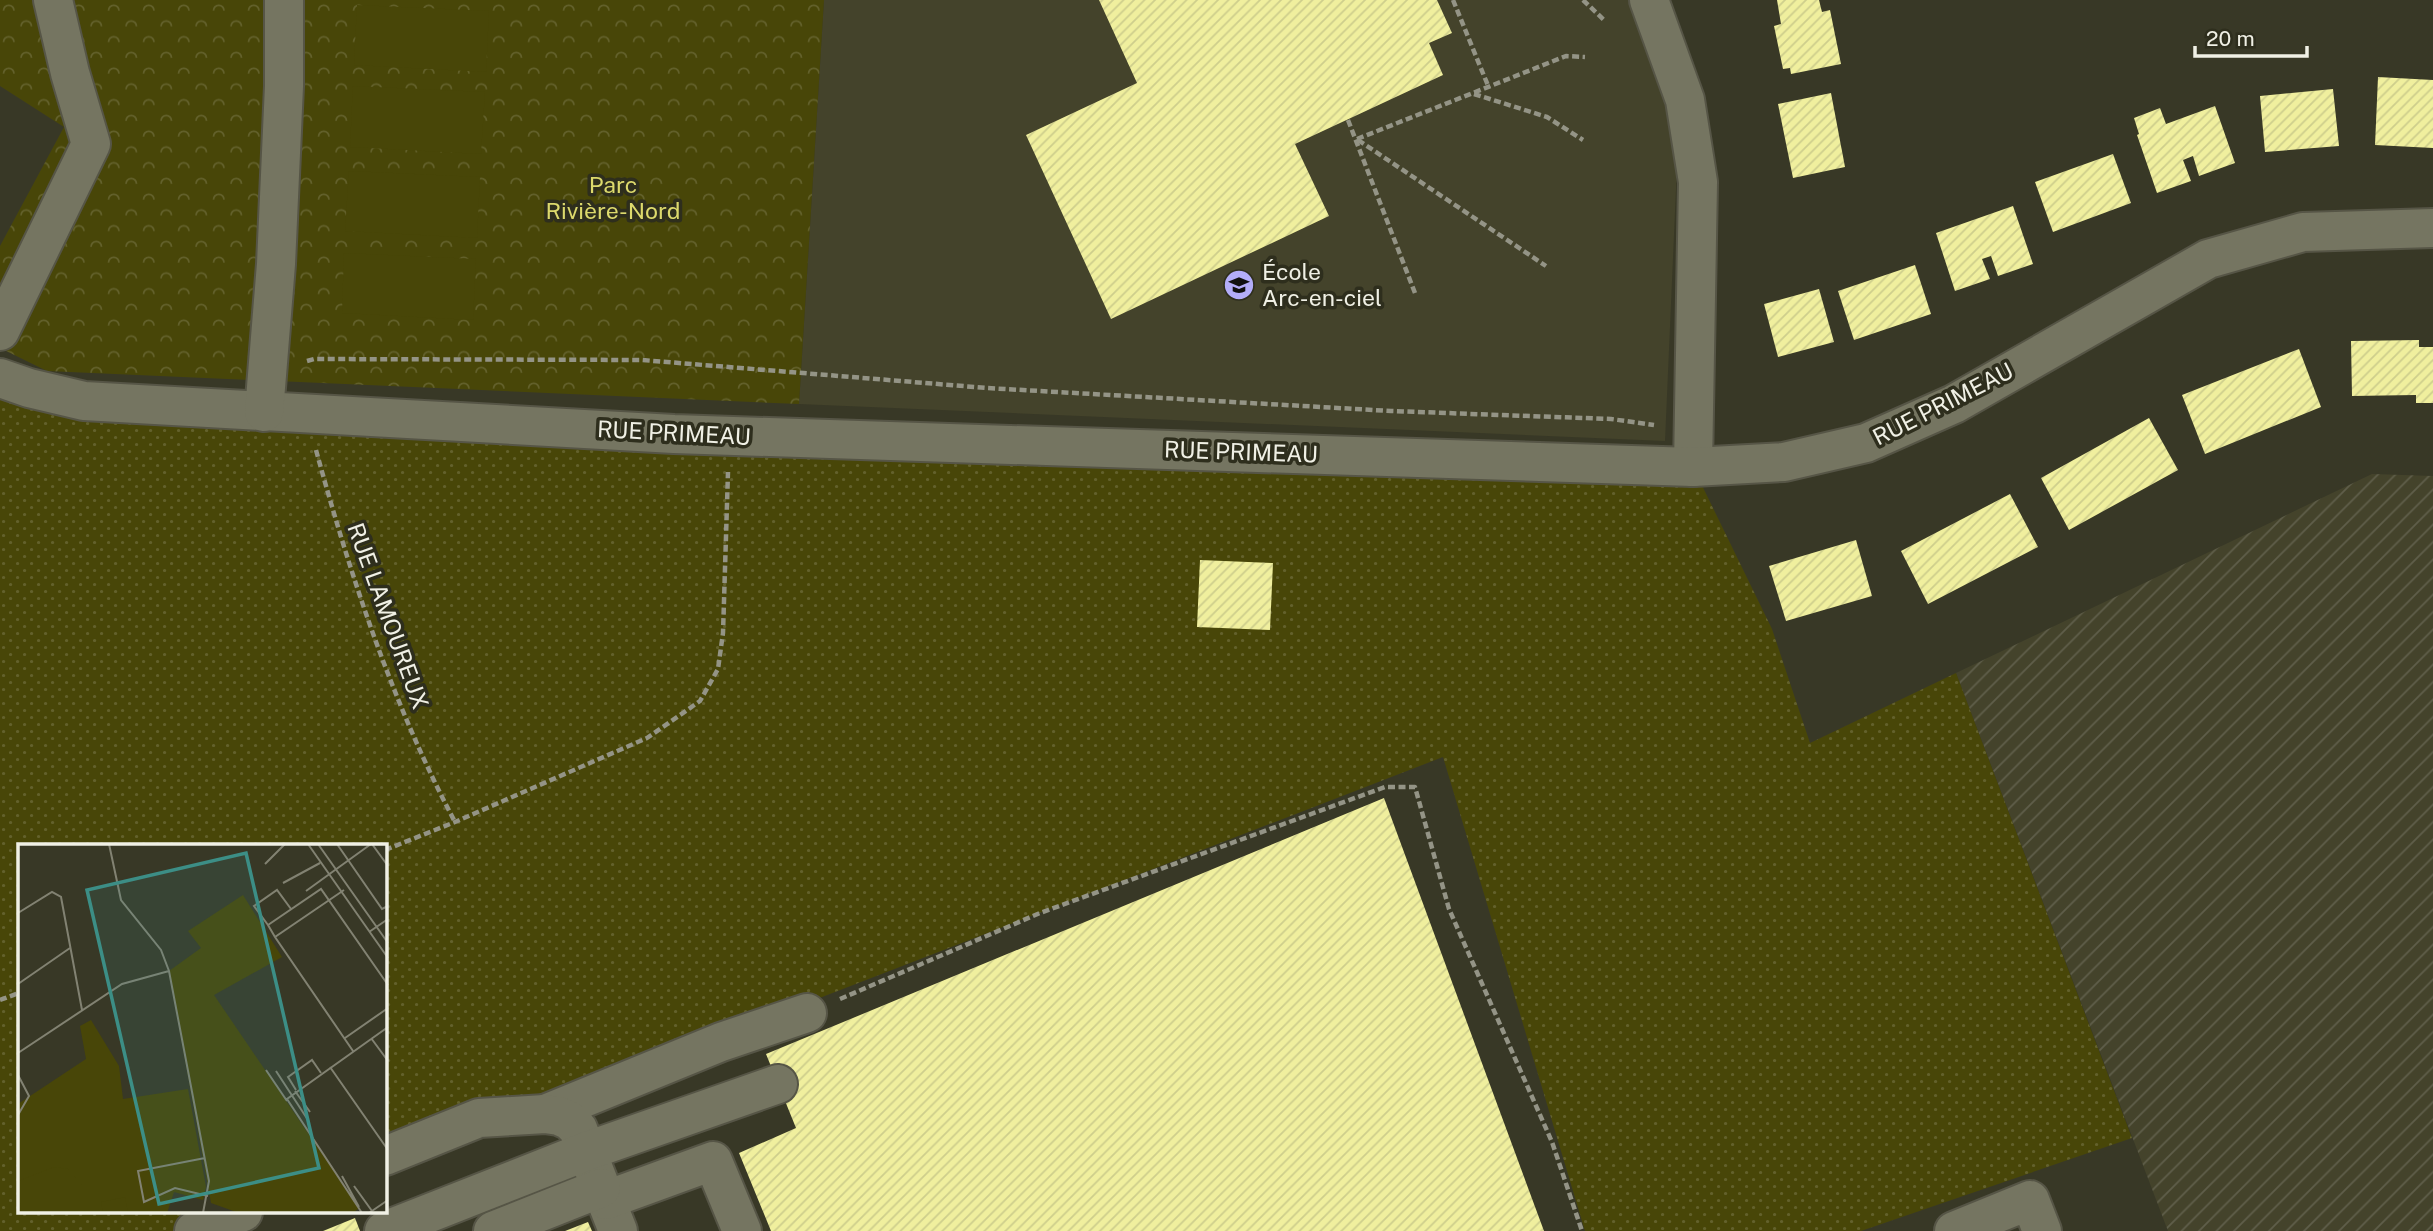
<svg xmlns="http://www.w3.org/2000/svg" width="2433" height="1231" viewBox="0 0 2433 1231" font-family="'Public Sans',sans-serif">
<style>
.built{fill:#44432b}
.industrial{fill:url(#industrial-furrows)}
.grass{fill:url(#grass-dots)}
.park{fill:url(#park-crowns)}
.garden{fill:#484608}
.building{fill:url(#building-hatch)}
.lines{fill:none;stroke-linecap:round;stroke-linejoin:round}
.minor-casing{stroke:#565546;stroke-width:42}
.path{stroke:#949486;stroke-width:4.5;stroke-dasharray:7 3.5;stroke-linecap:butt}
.minor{stroke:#757561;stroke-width:38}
.labels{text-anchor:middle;stroke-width:7;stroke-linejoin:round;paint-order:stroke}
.park-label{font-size:23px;fill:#dcd96c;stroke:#2e2e1d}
.poi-label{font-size:23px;fill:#f0f0e5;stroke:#2e2e1d;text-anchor:start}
.street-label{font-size:23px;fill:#f0f0e5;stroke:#2e2e1d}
.inset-road{fill:none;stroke:#828272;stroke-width:2}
.view{fill:#3c8e86;fill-opacity:0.15;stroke:#3c8e86;stroke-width:3.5}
.inset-edge{fill:none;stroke:#f0f0e5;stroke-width:3.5}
</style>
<defs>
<pattern id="industrial-furrows" width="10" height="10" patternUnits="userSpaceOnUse" patternTransform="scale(1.75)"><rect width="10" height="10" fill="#44432b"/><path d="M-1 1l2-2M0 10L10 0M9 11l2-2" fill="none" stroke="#5f5e4a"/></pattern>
<pattern id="grass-dots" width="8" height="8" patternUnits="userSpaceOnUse" patternTransform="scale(1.75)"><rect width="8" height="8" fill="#484608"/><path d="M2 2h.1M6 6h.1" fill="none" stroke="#63612c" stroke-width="1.8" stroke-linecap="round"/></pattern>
<pattern id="park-crowns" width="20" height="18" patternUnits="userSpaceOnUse" patternTransform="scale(1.75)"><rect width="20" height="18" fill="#484608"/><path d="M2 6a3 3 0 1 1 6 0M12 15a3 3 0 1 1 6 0" fill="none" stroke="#63612c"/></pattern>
<pattern id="building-hatch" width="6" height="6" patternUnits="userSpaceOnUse" patternTransform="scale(1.75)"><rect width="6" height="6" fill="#f0ef9e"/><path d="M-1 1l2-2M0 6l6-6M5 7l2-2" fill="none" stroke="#cece8c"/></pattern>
</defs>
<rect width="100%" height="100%" fill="#383826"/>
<polygon class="built" points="824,0 1639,0 1673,106 1677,166 1665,441 799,404"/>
<polygon class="industrial" points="2372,474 2433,476 2433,1231 2168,1231 1956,673"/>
<polygon class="grass" points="0,387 1693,467 1772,629 1810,743 1956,673 2132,1138 1861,1231 1585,1231 1443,757 385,1166 385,846 19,846 19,1212 267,1212 218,1231 0,1231"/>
<polygon class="park" points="0,0 824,0 799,404 47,371 0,348 0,246 64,127 0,86"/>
<g class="garden">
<polygon points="357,5 489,11 486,72 354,65"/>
<polygon points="353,86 485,92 481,154 350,147"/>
<polygon points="349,171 480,177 477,238 345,231"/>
<polygon points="344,253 476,259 473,320 342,313"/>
</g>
<g class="building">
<polygon points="1099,0 1437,0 1452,33 1429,43 1443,75 1295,144 1329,216 1111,319 1026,135 1137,83"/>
<polygon points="1777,0 1819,0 1822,12 1830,10 1841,64 1791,74 1790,68 1783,69 1774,26 1781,24"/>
<polygon points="2378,77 2433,80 2433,148 2375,145"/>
<polygon points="2333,89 2339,146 2265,152 2260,96"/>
<polygon points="1831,93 1845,167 1793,178 1778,104"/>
<polygon points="2215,106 2235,163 2199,176 2193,156 2183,160 2191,181 2157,193 2137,135 2139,134 2134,118 2160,108 2166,124"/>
<polygon points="2113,154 2131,203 2053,232 2035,182"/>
<polygon points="2013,206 2033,264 1998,276 1991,256 1982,259 1990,279 1955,291 1936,233"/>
<polygon points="1915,265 1931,314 1854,340 1838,291"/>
<polygon points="1819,289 1834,342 1778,357 1764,304"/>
<polygon points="2419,340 2419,347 2433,347 2433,403 2416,403 2416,395 2352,396 2351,341"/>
<polygon points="2299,349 2321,407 2205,454 2182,395"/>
<polygon points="2149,418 2178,470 2069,530 2041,478"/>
<polygon points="2010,494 2038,547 1928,604 1901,551"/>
<polygon points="1856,540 1872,596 1786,621 1769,566"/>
<polygon points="1200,560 1273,563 1270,630 1197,627"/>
<polygon points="1384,798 1544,1231 771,1231 739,1153 796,1128 766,1054"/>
<polygon points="355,1218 360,1231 323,1231"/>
<polygon points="588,1222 592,1231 565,1231"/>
</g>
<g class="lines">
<g class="minor-casing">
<g id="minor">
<polyline points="1649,0 1685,100 1698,182 1693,467"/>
<polyline points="0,331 91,144 70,73 53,0"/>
<polyline points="0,378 29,388 84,401 674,434 1693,467 1784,462 1866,443 1954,404 2208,259 2303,232 2433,228"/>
<polyline points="264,412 276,264 284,86 284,0"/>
<polyline points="545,1114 721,1042 807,1013"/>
<polyline points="385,1156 479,1118 545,1114 559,1116 570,1121 578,1129 618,1231"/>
<polyline points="606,1200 713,1161 742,1231"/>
<polyline points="194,1231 243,1212"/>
<polyline points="384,1231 587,1151 778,1084"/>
<polyline points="493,1231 601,1188"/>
<polyline points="1954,1231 2030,1200 2042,1231"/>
</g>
</g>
<g class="path">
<polyline points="1453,0 1489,88"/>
<polyline points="1583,0 1604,20"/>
<polyline points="1474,94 1547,117 1583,140"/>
<polyline points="1348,120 1415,293"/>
<polyline points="1357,139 1566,56 1585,57"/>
<polyline points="1358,140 1546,266"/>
<polyline points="307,361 314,359 642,360 987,388 1391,411 1611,419 1654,425"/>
<path d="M316,450C351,578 393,705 455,822"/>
<polyline points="385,850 455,822 647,738 700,701 718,669 723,633 728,472"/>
<polyline points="840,999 1040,913 1385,787 1415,787 1449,909 1552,1142 1582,1231"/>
<polyline points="0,1000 19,993"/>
</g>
<use href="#minor" class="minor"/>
</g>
<defs>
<g id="school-disc" transform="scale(1.575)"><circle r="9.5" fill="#b3adf9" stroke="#2e2e1d"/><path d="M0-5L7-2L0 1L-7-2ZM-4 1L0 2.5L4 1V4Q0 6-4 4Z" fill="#111"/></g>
</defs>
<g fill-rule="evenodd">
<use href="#school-disc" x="1239" y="285"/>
</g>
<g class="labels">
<g class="park-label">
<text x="613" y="193">Parc<tspan x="613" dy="26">Rivière-Nord</tspan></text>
</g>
<g class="poi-label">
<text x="1262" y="280">École<tspan x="1262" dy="26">Arc-en-ciel</tspan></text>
</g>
<g class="street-label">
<text transform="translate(1943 404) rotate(-27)" y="8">RUE PRIMEAU</text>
<text transform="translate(674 433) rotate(3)" y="8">RUE PRIMEAU</text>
<text transform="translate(1241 452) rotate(2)" y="8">RUE PRIMEAU</text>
<text transform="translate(388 616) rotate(70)" y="8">RUE LAMOUREUX</text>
</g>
</g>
<g transform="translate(18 844)">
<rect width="369" height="369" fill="#383826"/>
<path d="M225,51L264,113L196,151L341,364L335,369H221L193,359L151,127L183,104L170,87Z" fill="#484608"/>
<path d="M73,176L101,222L105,255L170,245L188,343L185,356L156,348L149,369H0V260L68,215L62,182Z" fill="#484608"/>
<path d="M36,323L50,325L64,341V369H3L0,337ZM107,353L110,369H85L83,358Z" fill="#484608"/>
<path class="inset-road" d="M91,0L103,56L143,106L151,127L191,337L185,369M290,0L370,114M300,0L370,99M319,0L364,65L370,62M354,0L370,22M247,20L267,0M265,39L302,19M326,46L257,93L335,207M288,47L353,0M0,69L34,48L43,53L64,166M250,81L236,62L259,46L273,65M351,88L370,75M257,93L250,81L303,45L370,141M0,140L52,104M327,194L370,164M353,194L370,217M0,209L104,140L151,127M312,223L370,306M248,226L269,257M258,227L290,276M0,231L11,252L0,271M278,246L270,233L294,216L303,229M277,247L292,268M187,314L120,327L126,358L157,344L190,352M324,332L341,363M336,342L354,367M344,369L269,255L370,183M351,369L370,356"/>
<path class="view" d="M228,9L301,324L141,360L69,46Z"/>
<rect width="369" height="369" class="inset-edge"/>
</g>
<path d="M2195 46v10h112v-10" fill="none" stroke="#f0f0e5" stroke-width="3.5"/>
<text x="2206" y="46" font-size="21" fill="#f0f0e5" stroke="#2e2e1d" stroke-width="5" paint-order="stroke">20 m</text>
</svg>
